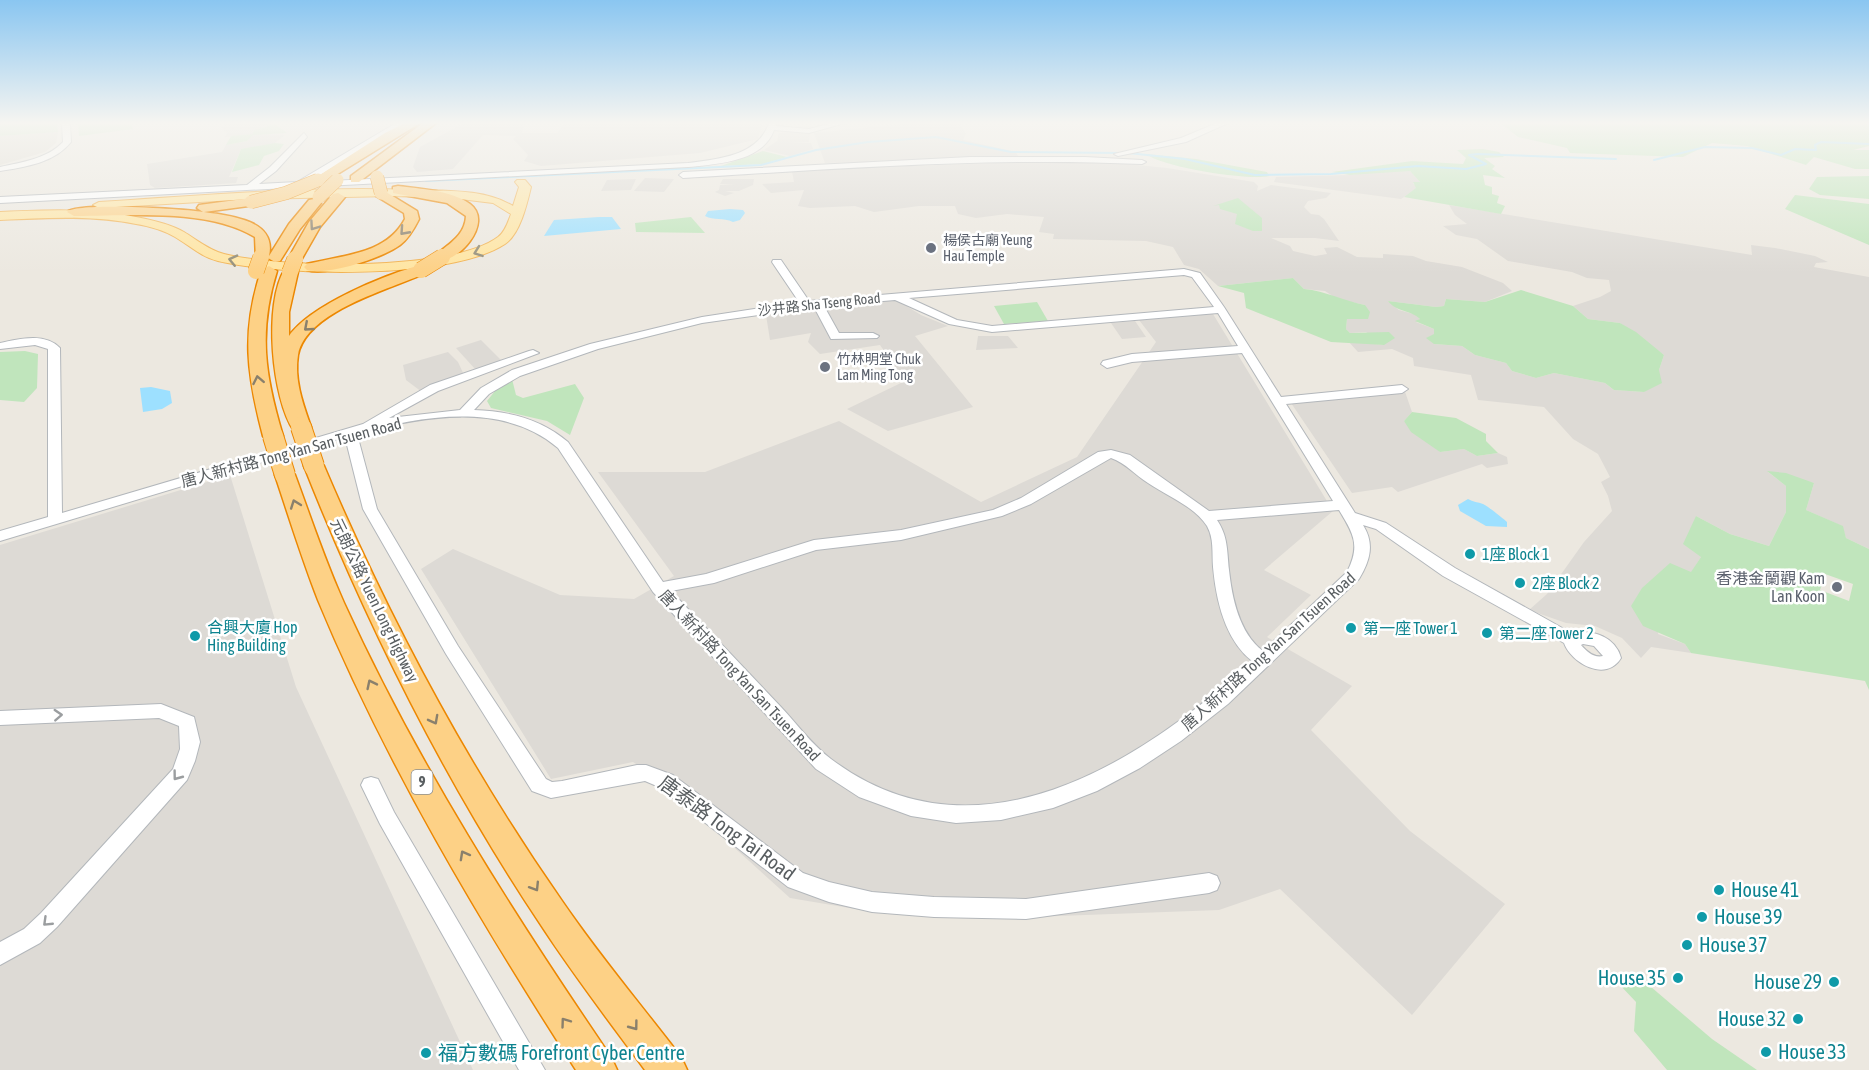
<svg xmlns="http://www.w3.org/2000/svg" width="1869" height="1070" viewBox="0 0 1869 1070" font-family="'Asap Condensed','Noto Sans TC',sans-serif">
<style>
.industrial{fill:#dddad5}
.education{fill:#dedad1}
.green{fill:#c0e5bc;fill-rule:evenodd}
.water{fill:#9de0ff}
.lines{fill:none;stroke-linecap:round;stroke-linejoin:round}
.stream{stroke:#9de0ff;stroke-width:2}
.minor-casing{stroke:#b3b7bb;stroke-width:2}
.major-casing{stroke:#f2b353;stroke-width:2}
.highway-casing{stroke:#ec8700;stroke-width:3}
.minor{fill:#fff;fill-rule:evenodd}
.major{fill:#ffe5a2;fill-rule:evenodd}
.highway{fill:#fdd186;fill-rule:evenodd}
.highway-bridge-far2-casing{stroke:#ec8700;stroke-width:14;stroke-linecap:butt}
.highway-bridge-far1-casing{stroke:#ec8700;stroke-width:17;stroke-linecap:butt}
.highway-bridge-casing{stroke:#ec8700;stroke-width:22;stroke-linecap:butt}
.highway-bridge-far2{stroke:#fdd186;stroke-width:13}
.highway-bridge-far1{stroke:#fdd186;stroke-width:16}
.highway-bridge{stroke:#fdd186;stroke-width:20}
.oneway{stroke:#8a806c}
.oneway2{stroke:#938d78}
.oneway3{stroke:#9b9ea0}
.worship-dot{fill:#6b7280;stroke:#fff;stroke-width:2}
.culture-dot{fill:#0f9aa8;stroke:#fff;stroke-width:2}
.labels{text-anchor:middle;stroke-width:5;stroke-linejoin:round;paint-order:stroke}
.far-worship-label{font-size:14px;fill:#5b616d;stroke:#fff;text-anchor:start}
.far-street-label{font-size:14px;fill:#595e61;stroke:#fff}
.shield{fill:#fff;stroke:#8b8e90;stroke-width:1.5}
.shield-label{font-size:15px;font-weight:bold;fill:#595e61}
.street-label{font-size:16px;fill:#595e61;stroke:#fff}
.culture-label{font-size:16px;fill:#0d838f;stroke:#fff;text-anchor:start}
.worship-label{font-size:16px;fill:#5b616d;stroke:#fff;text-anchor:end}
.near-street-label{font-size:20px;fill:#595e61;stroke:#fff}
.near-culture-label{font-size:20px;fill:#0d838f;stroke:#fff;text-anchor:start}
</style>
<rect width="100%" height="100%" fill="#ece8e0"/>
<g class="industrial">
<polygon points="227,123 267,123 269,126 259,128 254,134 225,137 227,133 221,128"/>
<polygon points="464,123 524,123 522,133 558,133 563,125 572,123 762,123 758,139 700,153 541,166 524,161 528,155 513,139 516,136 483,135 453,169 417,172 413,167 420,147"/>
<polygon points="912,123 960,123 966,134 963,140 1016,152 1019,158 825,163 814,133"/>
<polygon points="790,132 810,134 809,142 789,142 811,143 813,149 790,156 764,150 777,141 779,133"/>
<polygon points="261,134 285,135 271,146 241,149 229,177 238,177 236,183 155,188 150,185 147,164 222,152 226,145 247,141 252,135"/>
<polygon points="1088,160 1167,168 1254,182 1258,186 1257,191 1271,185 1331,193 1326,198 1308,201 1304,207 1311,214 1319,215 1324,219 1339,241 1315,238 1271,238 1290,246 1293,251 1315,256 1327,254 1324,248 1337,247 1357,257 1383,258 1383,254 1413,256 1426,261 1462,267 1503,283 1512,291 1485,302 1446,299 1444,306 1436,307 1388,301 1399,310 1417,315 1420,319 1416,322 1434,329 1434,344 1462,346 1475,355 1506,363 1512,371 1536,378 1554,373 1605,383 1614,390 1644,392 1659,370 1664,355 1620,323 1588,319 1573,306 1600,297 1611,291 1609,280 1587,278 1572,272 1508,261 1477,239 1456,235 1443,226 1467,224 1455,215 1449,205 1752,255 1751,245 1775,248 1815,256 1828,262 1816,263 1814,267 1869,277 1869,549 1846,538 1842,526 1806,510 1814,483 1768,472 1786,486 1786,512 1769,546 1730,534 1696,516 1701,557 1691,573 1670,564 1658,634 1685,644 1691,653 1651,647 1641,658 1622,638 1595,626 1566,623 1529,610 1547,594 1584,542 1612,511 1608,496 1601,482 1610,477 1598,454 1573,439 1544,407 1478,400 1471,375 1414,366 1413,358 1392,349 1358,352 1348,341 1383,345 1366,332 1350,333 1346,329 1347,319 1365,305 1337,299 1325,291 1304,289 1293,278 1218,286 1199,269 1184,265 1173,247 1146,241 1053,239 1054,234 1039,232 1044,217 1007,214 976,218 958,214 955,206 919,206 874,212 855,206 810,208 798,206 804,190 771,193 762,184 794,182 792,171 820,169"/>
<polygon points="1383,171 1410,171 1420,182 1413,183 1417,188 1401,199 1274,182 1276,177 1350,175"/>
<polygon points="645,178 674,179 664,192 634,191"/>
<polygon points="636,179 631,190 601,191 607,180"/>
<polygon points="723,179 754,179 753,185 739,191 725,191 734,193 725,196 715,192 719,190 720,185 735,184 720,184"/>
<polygon points="887,301 898,301 921,315 948,326 915,336 973,407 888,431 847,409 905,381 880,345 820,354 808,342 811,333 770,340 766,315"/>
<polygon points="1213,314 1333,511 1264,570 1311,595 1267,637 1352,686 1311,730 1410,831 1505,904 1412,1015 1280,889 1219,910 1032,917 873,912 790,898 655,776 633,762 551,779 421,569 453,549 560,595 634,599 674,576 598,472 705,472 839,421 981,502 1077,457 1156,342 1139,320"/>
<polygon points="1135,321 1146,337 1122,339 1111,323"/>
<polygon points="978,336 1008,336 1018,348 976,350"/>
<polygon points="481,340 502,361 476,370 456,348"/>
<polygon points="448,352 458,362 464,375 422,392 406,380 403,365"/>
<polygon points="1403,386 1412,412 1404,421 1440,452 1464,449 1477,456 1498,453 1507,457 1508,464 1487,468 1482,464 1398,492 1392,487 1352,493 1287,397"/>
<polygon points="230,475 296,687 473,1070 0,1070 0,545"/>
</g>
<polygon class="education" points="58,132 56,143 45,152 0,165 0,136"/>
<g class="green">
<polygon points="0,123 57,123 58,132 0,136"/>
<polygon points="78,123 131,123 133,129 79,136"/>
<polygon points="267,123 274,123 287,133 253,135 247,141 226,145 231,136 253,134 254,130 269,126"/>
<polygon points="1500,123 1869,123 1869,146 1853,150 1869,150 1869,169 1855,169 1814,157 1806,165 1747,146 1712,143 1683,157 1570,153 1567,148 1518,137"/>
<polygon points="275,143 284,144 279,151 264,156 259,165 232,172 241,149"/>
<polygon points="1483,149 1499,152 1504,157 1484,158 1495,166 1492,169 1505,178 1483,175 1485,185 1492,187 1492,194 1499,196 1497,203 1505,206 1501,214 1404,197 1416,188 1413,182 1420,182 1410,171 1350,175 1332,172 1412,161 1463,164 1466,158 1457,150"/>
<polygon points="763,151 787,157 763,164 721,166"/>
<path d="M1146,154L1196,159L1267,172L1269,176C1248,181 1162,167 1146,154Z"/>
<polygon points="1869,176 1869,199 1820,195 1809,189 1817,177"/>
<polygon points="1795,195 1869,204 1869,245 1785,209"/>
<polygon points="1238,198 1262,218 1262,231 1253,231 1235,224 1237,214 1220,209 1219,205 1213,206"/>
<polygon points="691,217 705,233 636,232 635,223"/>
<path d="M1293,278L1304,289C1326,291 1344,301 1365,305L1370,312L1368,319H1347L1346,329L1350,333L1389,332L1395,338L1384,345L1331,342L1246,308L1244,293L1218,286Z"/>
<path d="M1521,290L1573,306L1588,319L1620,323L1636,332L1664,355L1659,370L1662,383L1644,392L1614,390L1605,383L1554,373L1536,378L1512,371L1506,363L1475,355L1462,346L1434,344L1426,338L1434,334V329L1415,321L1420,319C1411,310 1396,312 1388,301L1436,307L1444,306L1446,299L1485,302Z"/>
<polygon points="1037,302 1048,321 1004,324 994,306"/>
<polygon points="25,351 38,354 37,388 24,402 0,400 0,352"/>
<polygon points="512,379 516,395 523,398 575,384 584,398 570,435 547,421 491,408 487,401 495,391"/>
<polygon points="1412,412 1456,418 1486,434 1486,441 1498,453 1477,456 1464,449 1440,452 1411,432 1404,421"/>
<path d="M1767,471L1786,473L1814,483L1806,510L1843,526L1846,538L1869,549V690L1865,681L1691,653L1685,644L1643,626L1631,606L1642,588L1670,563L1691,572L1701,557L1683,544L1696,516L1730,534L1769,546L1786,512V486ZM1825,574L1853,584L1849,601L1820,590Z"/>
<polygon points="1637,975 1712,1039 1757,1070 1667,1070 1634,1031 1636,1002 1619,984"/>
</g>
<g class="water">
<path d="M730,209L743,210L745,213L740,220L733,222C723,217 714,221 705,216L708,211Z"/>
<polygon points="599,217 612,217 621,229 544,236 554,220"/>
<polygon points="151,387 170,391 172,403 162,409 143,412 140,388"/>
<path d="M1468,499C1473,502 1478,502 1483,504C1486,505 1504,519 1507,522V527L1486,526L1460,511L1458,505Z"/>
</g>
<g class="lines">
<g class="stream">
<polyline points="1128,153 1185,159 1255,175 1331,174 1418,166 1466,169 1486,164 1469,155 1478,154 1616,159"/>
<polyline points="1654,160 1705,147 1752,148 1781,155 1795,149 1816,150 1815,145 1821,142 1869,144"/>
<polyline points="426,181 761,165 816,150 868,142 936,137 1011,152 1121,153"/>
</g>
<g class="minor-casing">
<g id="minor">
<path d="M62,123H70L71,142C54,163 25,167 0,171V167C22,162 47,159 63,142Z"/>
<path d="M396,123H405L309,182L688,163C718,159 758,156 769,123H777L776,126L809,129L832,123H845L809,133L774,130C763,162 716,164 688,167L0,203V197L247,185L270,167L304,133L307,137L276,171L259,184L297,182Z"/>
<polygon points="1217,123 1228,123 1186,142 1118,156 1114,154 1181,138"/>
<path d="M970,157H1085L1142,160L1146,162L1142,164C989,157 836,169 683,178L679,175L683,172Z"/>
<path d="M773,260H781L809,301L1184,269L1200,273L1224,307L1281,397L1402,385L1408,389L1402,393L1286,404L1355,513L1386,523L1455,568L1573,634C1593,628 1616,638 1621,658C1606,683 1571,663 1564,643L1443,576L1376,529L1363,525C1375,544 1370,561 1359,579L1228,704L1181,741L1140,768L1097,791L1053,808L1001,820L956,823L911,816L859,797L816,769L653,592L558,448C504,401 420,416 357,434L377,509L458,646L546,779L552,782L562,781L637,765H646L673,775L803,873L829,882L872,892L934,897L1026,899L1209,873L1217,876L1220,883L1217,890L1209,893L1026,919L934,917L872,912L829,902L788,887L659,787L645,781L551,798L532,791L446,654L363,509L345,437L0,541V531L48,517V349L35,345L0,349V343C19,339 45,332 60,348L62,513L363,424L430,385L529,351L533,350L539,353L438,391L389,418L460,410L481,388L512,370L590,344L702,317L799,302L772,262ZM1184,275L1192,277L1214,307L992,326L957,320L909,298ZM895,300L949,324L992,332L1218,313L1238,346L1132,354L1103,361L1101,364L1107,368L1132,362L1242,353L1333,501L1209,511L1130,455L1111,450L1098,452L1021,498L993,510L901,530L814,540L706,574L663,582L568,442C541,419 509,411 474,410L489,394L520,376L598,349L702,323L814,307L831,339L877,338L879,336L873,333H839L824,306ZM1111,458C1126,463 1135,475 1148,483C1167,496 1194,506 1207,526C1214,538 1212,553 1213,567C1216,600 1225,640 1252,661C1139,764 976,868 831,759C812,745 797,724 781,707C744,668 708,630 671,591L714,583L816,550L901,540L1002,516L1031,504ZM1339,510C1353,533 1361,545 1347,572L1263,651C1239,633 1232,598 1229,570C1227,551 1228,536 1217,520ZM1583,644L1594,646L1603,656C1594,658 1587,652 1581,645Z"/>
<polygon points="161,704 194,717 200,742 195,761 187,780 57,927 40,943 0,965 0,942 24,929 41,913 173,769 180,749 179,726 159,718 0,725 0,711"/>
<polygon points="371,777 378,779 394,812 545,1070 519,1070 380,824 361,785 364,779"/>
</g>
</g>
<g class="major-casing">
<path id="major" d="M517,180H525L531,187C527,204 520,234 505,244C451,280 281,276 218,261C201,257 189,245 175,237C163,230 149,226 136,224C91,215 45,218 0,220V212C46,210 91,208 136,217C152,220 170,224 184,232C197,240 209,250 224,254C279,268 452,272 498,237C505,232 508,222 511,214L493,203L452,198L392,196L250,199L99,208L93,205L99,202C204,195 310,186 415,190C447,191 485,189 513,206L519,187L515,182Z"/>
</g>
<g class="highway-casing">
<g id="highway">
<polygon points="405,123 420,123 323,183 318,184 312,180 385,133"/>
<polygon points="423,123 436,123 359,182 351,182 351,176"/>
<path d="M398,186C420,189 451,190 470,204C495,223 456,265 437,260L435,257L437,254C450,243 465,235 466,216L447,203L393,193V187Z"/>
<path d="M381,189L417,211L419,219C414,229 409,238 400,245C382,258 328,276 307,270L304,267L307,264C342,255 386,255 405,219L404,213L376,196L374,193Z"/>
<polygon points="338,193 345,197 320,227 300,262 290,262 288,259 309,222 333,194"/>
<path d="M251,198L256,199V205L204,212C231,216 277,220 269,256L289,224L309,200L314,199L321,203L300,229L280,261L275,262L268,258L261,261L256,260L255,237C207,208 129,216 74,216L67,212C77,202 184,209 203,212L197,208L199,205Z"/>
<path d="M421,265L429,270L426,273C391,289 306,311 298,355C294,380 303,404 311,427L308,431H294C272,399 263,303 285,269L290,267L298,272L289,312V336C311,305 384,275 421,265Z"/>
<path d="M269,266L277,271C258,332 265,376 283,436L280,440H266L263,436C247,375 241,332 261,271Z"/>
<path d="M314,460L321,462L324,466C389,619 467,765 562,901C599,955 641,1005 681,1057L687,1070H645C609,1021 572,973 539,922C444,779 367,625 304,466L307,462Z"/>
<path d="M285,469L292,471L295,475C311,518 325,561 344,603C417,763 512,912 611,1057L617,1070H576C480,921 386,764 318,600C302,559 289,517 275,475L278,471Z"/>
</g>
</g>
<use href="#minor" class="minor"/>
<use href="#major" class="major"/>
<use href="#highway" class="highway"/>
<g class="highway-bridge-far2-casing">
<g id="highway-bridge-far2">
<polyline points="377,177 381,193"/>
<polyline points="319,197 337,180"/>
<polyline points="251,202 286,193 318,180"/>
</g>
</g>
<g class="highway-bridge-far1-casing">
<g id="highway-bridge-far1">
<polyline points="421,270 442,257"/>
<polyline points="256,271 261,257"/>
<polyline points="290,272 295,259"/>
</g>
</g>
<g class="highway-bridge-casing">
<g id="highway-bridge">
<polyline points="301,427 314,466"/>
<polyline points="273,436 285,475"/>
</g>
</g>
<use href="#highway-bridge-far2" class="highway-bridge-far2"/>
<use href="#highway-bridge-far1" class="highway-bridge-far1"/>
<use href="#highway-bridge" class="highway-bridge"/>
</g>
<defs><path id="oneway-chevron" d="M-2-3.5L2.5 0L-2 3.5" fill="none" stroke-width="1.6" stroke-linecap="round" stroke-linejoin="round" transform="scale(1.5)"/></defs>
<g class="oneway">
<use href="#oneway-chevron" transform="translate(314 226) rotate(125)"/>
<use href="#oneway-chevron" transform="translate(404 231) rotate(132)"/>
<use href="#oneway-chevron" transform="translate(308 327) rotate(139)"/>
<use href="#oneway-chevron" transform="translate(258 380) rotate(-101)"/>
<use href="#oneway-chevron" transform="translate(295 504) rotate(-110)"/>
<use href="#oneway-chevron" transform="translate(371 684) rotate(-116)"/>
<use href="#oneway-chevron" transform="translate(434 720) rotate(62)"/>
<use href="#oneway-chevron" transform="translate(464 855) rotate(-119)"/>
<use href="#oneway-chevron" transform="translate(535 887) rotate(58)"/>
<use href="#oneway-chevron" transform="translate(565 1022) rotate(-126)"/>
<use href="#oneway-chevron" transform="translate(634 1026) rotate(53)"/>
</g>
<g class="oneway2">
<use href="#oneway-chevron" transform="translate(478 252) rotate(160)"/>
<use href="#oneway-chevron" transform="translate(233 260) rotate(-167)"/>
</g>
<g class="oneway3">
<use href="#oneway-chevron" transform="translate(58 715) rotate(-3)"/>
<use href="#oneway-chevron" transform="translate(177 776) rotate(127)"/>
<use href="#oneway-chevron" transform="translate(47 922) rotate(136)"/>
</g>
<linearGradient id="sky" x2="0" y2="1"><stop stop-color="#8ac6f1"/><stop offset="0.45" stop-color="#f6f5f1"/><stop offset="1" stop-color="#f6f5f1" stop-opacity="0"/></linearGradient>
<rect width="1869" height="273" fill="url(#sky)"/>
<g class="worship-dot">
<circle cx="931" cy="248" r="6"/>
<circle cx="825" cy="367" r="6"/>
<circle cx="1837" cy="587" r="6"/>
</g>
<g class="culture-dot">
<circle cx="1470" cy="554" r="6"/>
<circle cx="1520" cy="583" r="6"/>
<circle cx="1351" cy="628" r="6"/>
<circle cx="1487" cy="633" r="6"/>
<circle cx="195" cy="636" r="6"/>
<circle cx="1719" cy="890" r="6"/>
<circle cx="1702" cy="917" r="6"/>
<circle cx="1687" cy="945" r="6"/>
<circle cx="1678" cy="978" r="6"/>
<circle cx="1834" cy="982" r="6"/>
<circle cx="1798" cy="1019" r="6"/>
<circle cx="1766" cy="1052" r="6"/>
<circle cx="426" cy="1053" r="6"/>
</g>
<g class="labels">
<g class="far-worship-label">
<text x="943" y="245">楊侯古廟 Yeung<tspan x="943" dy="16">Hau Temple</tspan></text>
<text x="837" y="364">竹林明堂 Chuk<tspan x="837" dy="16">Lam Ming Tong</tspan></text>
</g>
<g class="far-street-label">
<text transform="translate(819 304) rotate(-6)" y="5">沙井路 Sha Tseng Road</text>
</g>
<rect class="shield" x="411.5" y="770" width="21" height="24" rx="4.5"/>
<g class="shield-label">
<text x="422" y="787">9</text>
</g>
<g class="street-label">
<text transform="translate(291 452) rotate(-15)" y="6">唐人新村路 Tong Yan San Tsuen Road</text>
<text transform="translate(375 600) rotate(64)" y="6">元朗公路 Yuen Long Highway</text>
<text transform="translate(1268 651) rotate(-42)" y="6">唐人新村路 Tong Yan San Tsuen Road</text>
<text transform="translate(740 675) rotate(47)" y="6">唐人新村路 Tong Yan San Tsuen Road</text>
</g>
<g class="culture-label">
<text x="1482" y="560">1座 Block 1</text>
<text x="1532" y="589">2座 Block 2</text>
<text x="207" y="633">合興大廈 Hop<tspan x="207" dy="18">Hing Building</tspan></text>
<text x="1363" y="634">第一座 Tower 1</text>
<text x="1499" y="639">第二座 Tower 2</text>
</g>
<g class="worship-label">
<text x="1825" y="584">香港金蘭觀 Kam<tspan x="1825" dy="18">Lan Koon</tspan></text>
</g>
<g class="near-street-label">
<text transform="translate(727 828) rotate(36)" y="7">唐泰路 Tong Tai Road</text>
</g>
<g class="near-culture-label">
<text x="1731" y="897">House 41</text>
<text x="1714" y="924">House 39</text>
<text x="1699" y="952">House 37</text>
<text x="1666" y="985" text-anchor="end">House 35</text>
<text x="1822" y="989" text-anchor="end">House 29</text>
<text x="1786" y="1026" text-anchor="end">House 32</text>
<text x="1778" y="1059">House 33</text>
<text x="438" y="1060">福方數碼 Forefront Cyber Centre</text>
</g>
</g>
</svg>
